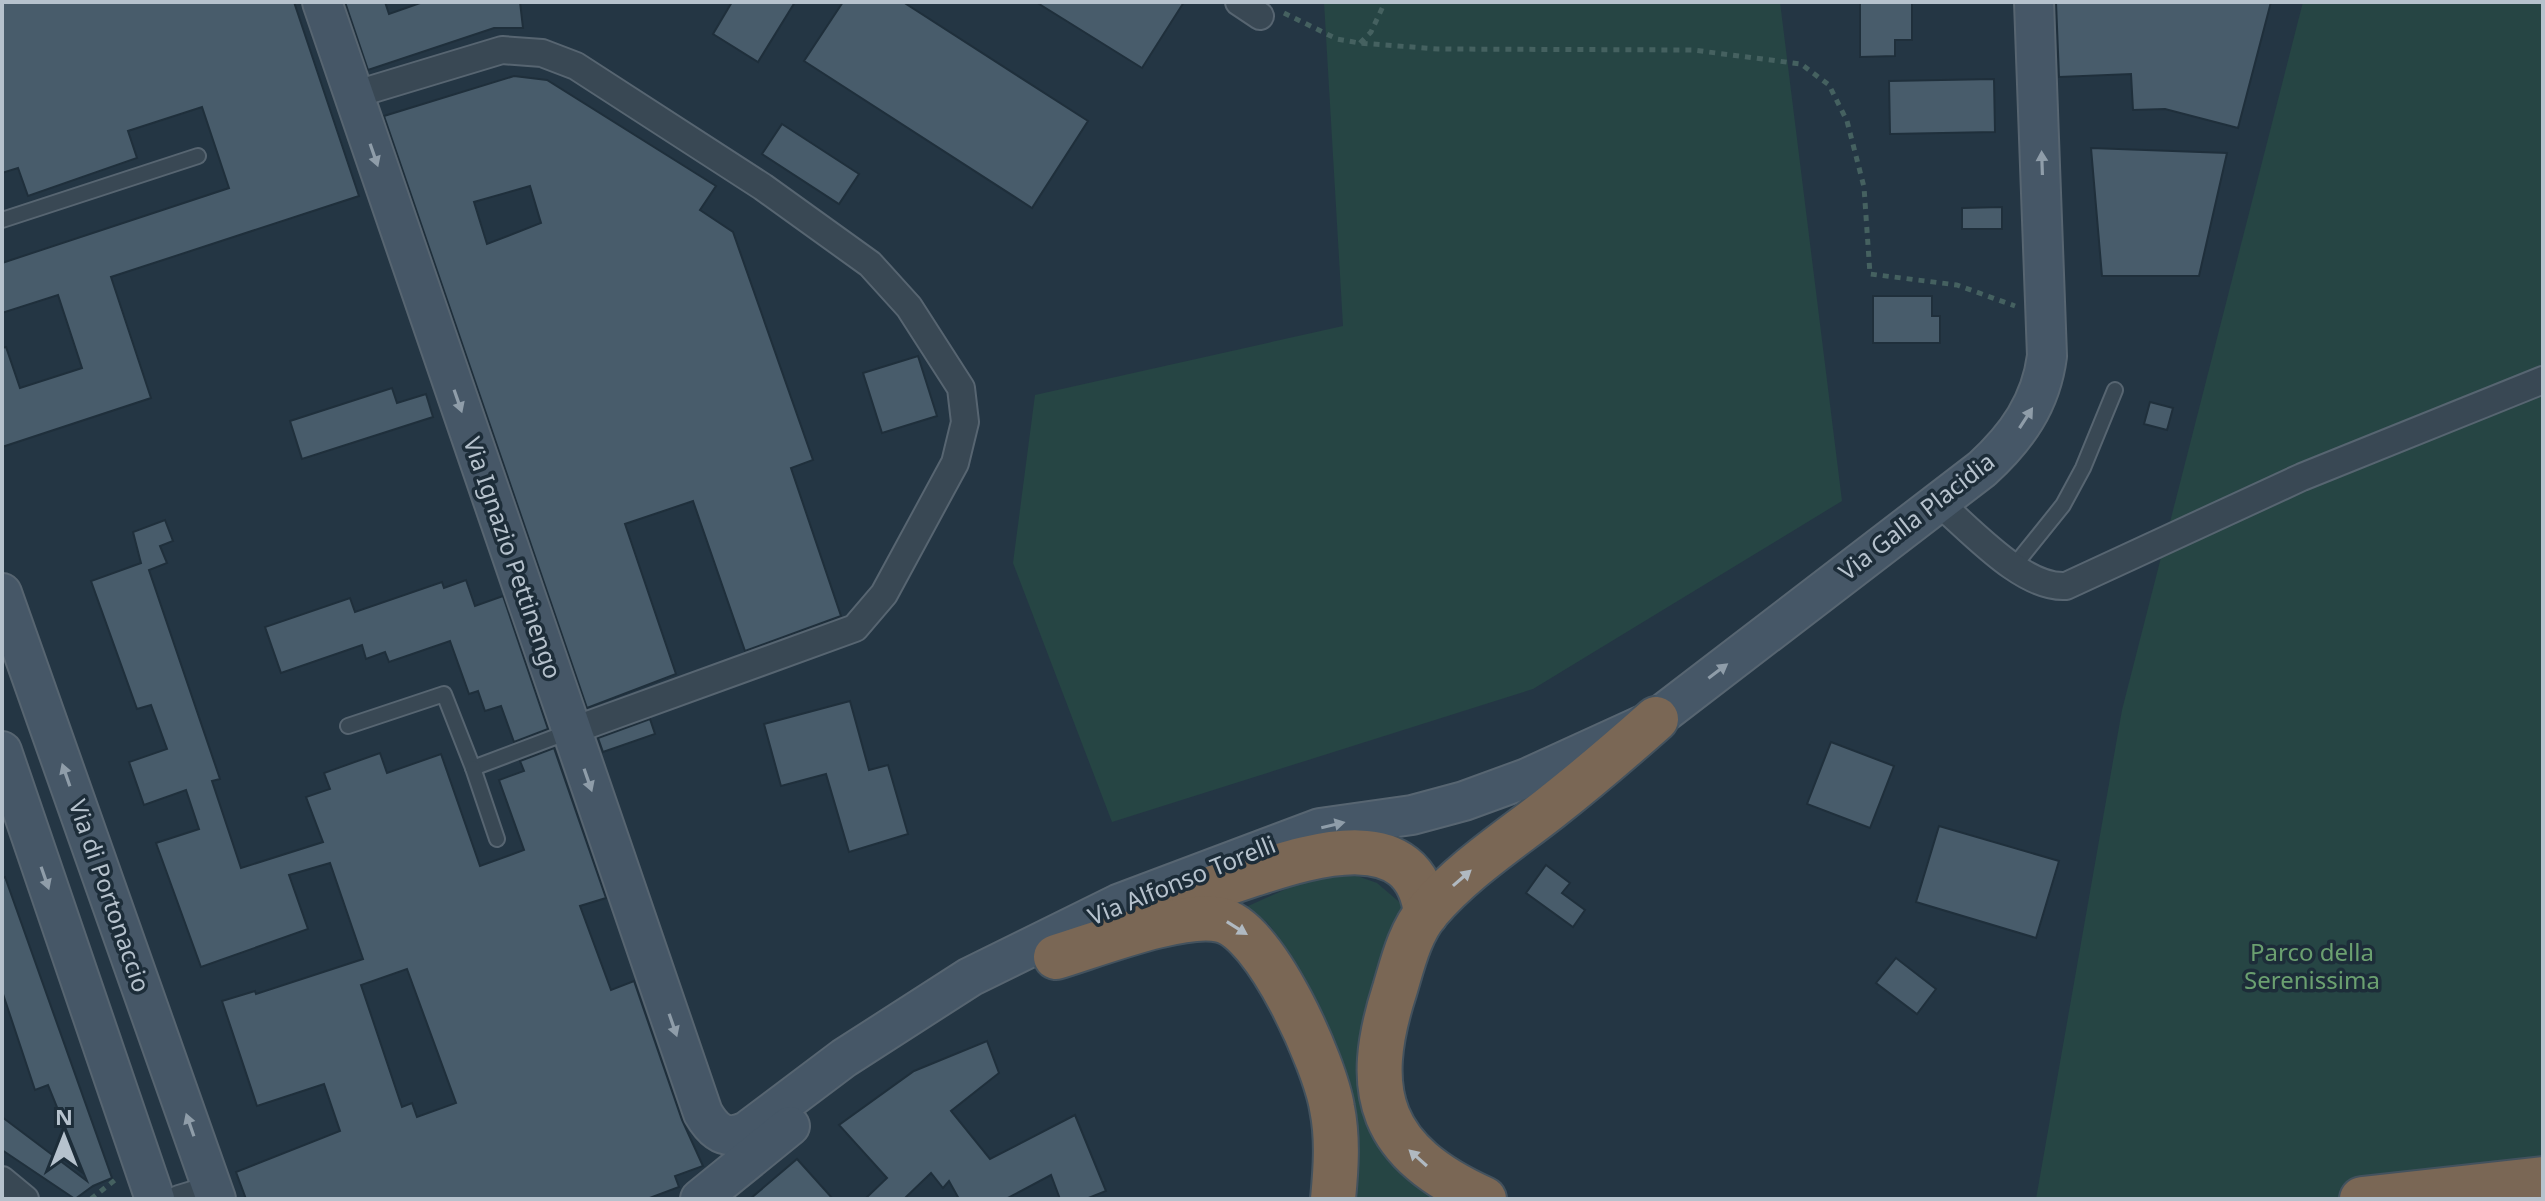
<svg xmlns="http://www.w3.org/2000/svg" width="2545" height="1201" viewBox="0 0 2545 1201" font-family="'Noto Sans',sans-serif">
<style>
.green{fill:#264544}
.building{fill:#485c6b;stroke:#1f2f3b;stroke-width:2;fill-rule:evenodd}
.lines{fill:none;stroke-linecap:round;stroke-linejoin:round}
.service-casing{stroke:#576571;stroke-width:18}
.minor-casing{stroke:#576571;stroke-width:30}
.secondary-casing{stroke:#576571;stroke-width:42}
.motorway-casing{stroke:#43525e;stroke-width:48}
.path{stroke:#456160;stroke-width:5;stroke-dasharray:6 6;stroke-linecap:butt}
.service{stroke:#394854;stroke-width:14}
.minor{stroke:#394854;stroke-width:26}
.secondary{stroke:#465767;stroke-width:38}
.motorway{stroke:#7a6755;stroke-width:44}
.oneway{fill:#8f9da9}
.oneway2{fill:#b0b9c1}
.labels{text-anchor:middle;stroke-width:7;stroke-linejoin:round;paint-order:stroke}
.street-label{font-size:24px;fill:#b6c2cd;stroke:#1d2d39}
.park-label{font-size:24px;fill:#6ba070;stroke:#1d2d39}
</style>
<rect width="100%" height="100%" fill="#243644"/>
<g class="green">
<polygon points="1324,2 1780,2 1842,501 1533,689 1112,822 1013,563 1035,395 1343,326"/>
<polygon points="2303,2 2543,2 2543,1199 2036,1199 2122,710"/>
<polygon points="1346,872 1377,883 1404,906 1365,1036 1452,1199 1351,1199 1333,1049 1279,938 1267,922 1246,907 1317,875"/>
</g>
<g class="building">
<polygon points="2,2 294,2 359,196 111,277 151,398 2,447 2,348 6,347 20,388 82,368 58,295 2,313 2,263 229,188 202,107 128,131 137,158 28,196 18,168 2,173"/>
<polygon points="345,2 385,2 389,14 423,2 520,2 523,28 494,28 368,70"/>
<polygon points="732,2 795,2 758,62 713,34"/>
<polygon points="843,2 903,2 1088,121 1032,208 804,61"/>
<polygon points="1036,2 1184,2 1142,68"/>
<polygon points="1860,2 1912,2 1912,40 1895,40 1895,56 1860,57"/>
<polygon points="2056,2 2271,2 2238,128 2165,109 2133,110 2131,74 2059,77"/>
<path d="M514,76L547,80L716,186L700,210L733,232L813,460L791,468L841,616L745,651L693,501L625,524L676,674L587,708L384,116ZM530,186L541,223L487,244L474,202Z"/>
<polygon points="1994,79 1995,132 1890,134 1889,81"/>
<polygon points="782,124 859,174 839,204 762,154"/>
<polygon points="2091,148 2227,153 2199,276 2102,276"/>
<polygon points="2002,207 2002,229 1962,229 1962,208"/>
<polygon points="1873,296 1932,296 1932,316 1940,316 1940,343 1873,343"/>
<polygon points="918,356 937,416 882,433 863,373"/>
<polygon points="392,388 397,403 426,394 433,417 302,459 290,421"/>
<polygon points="2150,402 2173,408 2167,430 2144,424"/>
<path d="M165,520L173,541L160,546L167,563L149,570L220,779L212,781L241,868L323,842L306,797L330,789L324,773L380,753L387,773L441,754L480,866L524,850L499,780L524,771L520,761L554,748L606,898L580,906L611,990L634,981L682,1120L703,1166L675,1176L679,1187L647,1199H246L236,1172L340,1131L324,1084L257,1106L222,1001L255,991L256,994L363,959L330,863L289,875L308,929L201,967L156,843L199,829L186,790L144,805L129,762L167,749L151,705L137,709L91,581L141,563L133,532ZM407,969L456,1103L417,1117L412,1103L402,1107L361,985Z"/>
<polygon points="466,580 475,606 503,596 548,729 514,742 501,706 485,711 478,691 469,694 450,641 389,662 385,652 366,659 362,645 281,673 265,627 350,598 355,612 442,582 444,588"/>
<polygon points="850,701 869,770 888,765 908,834 849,852 826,774 781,786 764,724"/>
<polygon points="650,719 655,734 603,752 598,738"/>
<polygon points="1831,742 1894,766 1870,828 1807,804"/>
<polygon points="1939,826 2059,861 2036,938 1916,902"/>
<polygon points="1546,865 1570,883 1562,893 1585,910 1573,927 1526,893"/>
<polygon points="5,877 112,1178 93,1186 75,1199 2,1150 2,1117 87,1181 48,1085 35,1090 2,991 2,878"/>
<polygon points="1896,958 1936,989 1917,1014 1876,983"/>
<polygon points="987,1041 999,1073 951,1111 990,1159 1075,1115 1106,1191 1086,1199 1060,1199 1051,1175 1006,1199 959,1199 949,1181 943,1188 931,1173 904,1199 865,1199 887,1178 839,1125 914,1071"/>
<polygon points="797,1159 833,1199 750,1199"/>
</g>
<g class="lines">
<g class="service-casing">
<g id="service">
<polyline points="2,220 198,156"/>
<polyline points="2014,566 2063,505 2083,468 2115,390"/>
<polyline points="348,726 444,694 473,768 571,731"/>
<polyline points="473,768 497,839"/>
</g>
</g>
<g class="minor-casing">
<g id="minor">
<polyline points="1239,2 1260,16"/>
<polyline points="353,95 502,50 542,53 576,66 763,187 870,264 909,307 961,388 965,422 955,463 884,594 855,628 571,731"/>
<path d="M1938,502C1971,530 2023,589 2066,586L2302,477L2543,380"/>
<polyline points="2,1180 25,1199"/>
<polyline points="179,1199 212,1189"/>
</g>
</g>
<g class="secondary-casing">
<g id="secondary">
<path d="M322,2L703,1113C714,1132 726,1141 747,1131L844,1058L970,977L1118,904L1320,828L1412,815L1464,801L1527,778L1656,719L1982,469C2017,437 2041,403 2047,356L2034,2"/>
<polyline points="2,593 216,1199"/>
<polyline points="2,751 155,1199"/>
<polyline points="700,1199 790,1126"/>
</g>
</g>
<g class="motorway-casing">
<g id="motorway">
<path d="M1155,909C1188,896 1221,885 1254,874C1310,856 1416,821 1426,914"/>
<path d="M1056,957C1096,945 1182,911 1221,920C1266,930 1325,1064 1332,1108C1338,1138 1336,1168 1333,1199"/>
<path d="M1484,1199C1380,1152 1361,1094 1395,989C1403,962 1410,932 1428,911C1462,871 1508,841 1549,809C1586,780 1621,750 1656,719"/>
<polyline points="2362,1199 2543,1179"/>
</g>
</g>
<g class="path">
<polyline points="1284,13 1337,39 1359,43 1438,49 1693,50 1801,64 1829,85 1847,121 1864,187 1870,274 1957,285 2015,306"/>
<polyline points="1360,43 1371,32 1385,2"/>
<polyline points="91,1199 115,1180"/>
</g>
<use href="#service" class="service"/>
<use href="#minor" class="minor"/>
<use href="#secondary" class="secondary"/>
<use href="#motorway" class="motorway"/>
</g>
<defs><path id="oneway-solid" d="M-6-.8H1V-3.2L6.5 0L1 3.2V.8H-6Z" transform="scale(2)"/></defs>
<g class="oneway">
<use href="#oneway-solid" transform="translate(374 155) rotate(71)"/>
<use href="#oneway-solid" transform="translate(2042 163) rotate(-92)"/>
<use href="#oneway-solid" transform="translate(458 401) rotate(71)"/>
<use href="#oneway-solid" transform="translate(2026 418) rotate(-57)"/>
<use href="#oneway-solid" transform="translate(1718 671) rotate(-37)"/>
<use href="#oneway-solid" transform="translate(66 775) rotate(-109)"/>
<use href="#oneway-solid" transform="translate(588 780) rotate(71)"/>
<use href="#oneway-solid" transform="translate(1333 825) rotate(-13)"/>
<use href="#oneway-solid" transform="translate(45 878) rotate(71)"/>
<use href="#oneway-solid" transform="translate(673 1025) rotate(71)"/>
<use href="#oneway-solid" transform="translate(190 1125) rotate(-109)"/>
</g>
<g class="oneway2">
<use href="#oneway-solid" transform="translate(1462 878) rotate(-41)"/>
<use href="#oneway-solid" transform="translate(1237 928) rotate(32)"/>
<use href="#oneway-solid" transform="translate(1418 1158) rotate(-138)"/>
</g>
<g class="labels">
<g class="street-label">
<text transform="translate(1917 517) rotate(-38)" y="8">Via Galla Placidia</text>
<text transform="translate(512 558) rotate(71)" y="8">Via Ignazio Pettinengo</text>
<text transform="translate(1182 881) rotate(-22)" y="8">Via Alfonso Torelli</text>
<text transform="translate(109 896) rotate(71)" y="8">Via di Portonaccio</text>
</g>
<g class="park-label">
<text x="2312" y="961">Parco della<tspan x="2312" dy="28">Serenissima</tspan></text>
</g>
</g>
<rect width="2545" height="1201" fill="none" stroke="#b6c2cd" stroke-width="8"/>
<g transform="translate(64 1137)" stroke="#1d2d39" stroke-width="6" paint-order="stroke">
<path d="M0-6L14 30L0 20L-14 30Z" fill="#b6c2cd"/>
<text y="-12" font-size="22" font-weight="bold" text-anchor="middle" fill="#b6c2cd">N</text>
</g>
</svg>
